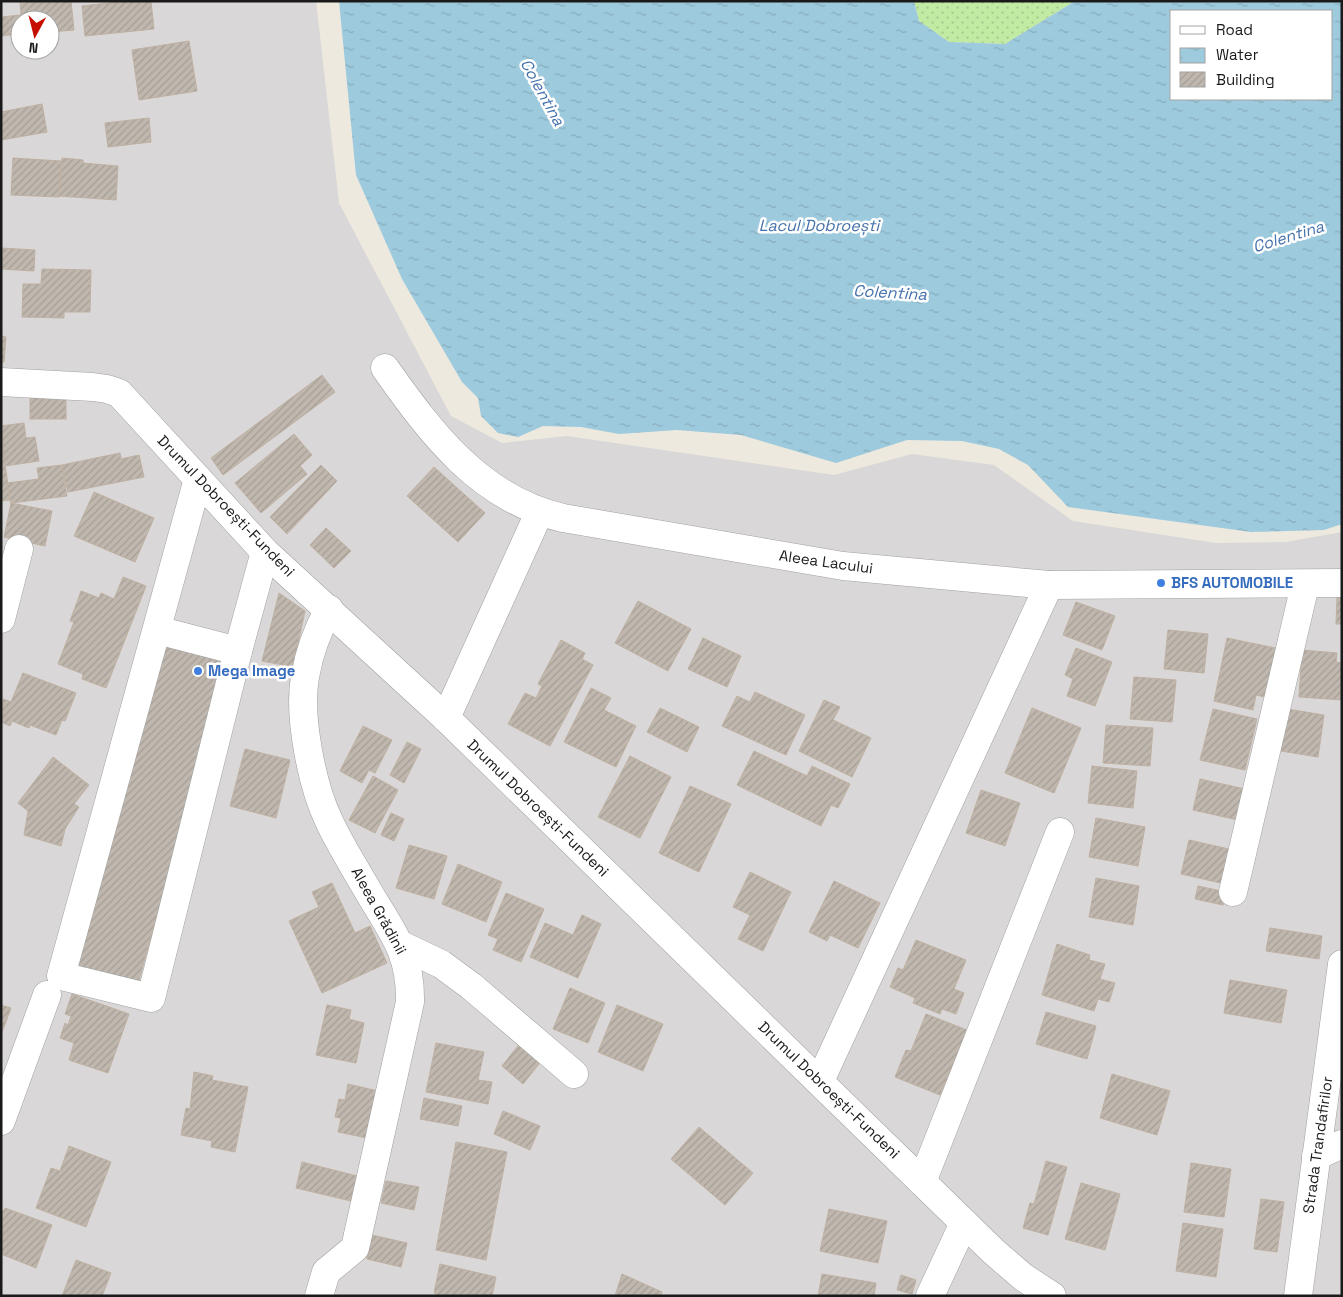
<svg xmlns="http://www.w3.org/2000/svg" width="1343" height="1297" viewBox="0 0 1343 1297" font-family="'Space Grotesk',sans-serif">
<style>
.residential{fill:#d9d7d7;fill-rule:evenodd}
.grass{fill:url(#grass-dots)}
.water{fill:url(#water-ripples);fill-rule:evenodd}
.building{fill:url(#building-hatch);stroke:#bfb0a1}
.lines{fill:none;stroke-linecap:round;stroke-linejoin:round}
.minor-casing{stroke:#a1a1a1;stroke-width:29}
.minor{stroke:#fff;stroke-width:28}
.shop-dot{fill:#3f7fe0;stroke:#fff;stroke-width:2}
.labels{text-anchor:middle;stroke-width:5;stroke-linejoin:round;paint-order:stroke}
.street-label{font-size:15px;fill:#1a1a1a;stroke:#fff}
.shop-label{font-size:15px;font-weight:bold;fill:#366cbe;stroke:#fff;text-anchor:start}
.water-label{font-size:16px;font-style:italic;fill:#4572ac;stroke:#fff}
</style>
<defs>
<pattern id="grass-dots" width="8" height="8" patternUnits="userSpaceOnUse" patternTransform="scale(1.25)"><rect width="8" height="8" fill="#c1eaa2"/><path d="M2 2h.1M6 6h.1" fill="none" stroke="#a5c88b" stroke-width="1.8" stroke-linecap="round"/></pattern>
<pattern id="water-ripples" width="26" height="14" patternUnits="userSpaceOnUse" patternTransform="scale(1.25)"><rect width="26" height="14" fill="#9dcadd"/><path d="M2 4q2-2 4 0t4 0M15 11q2-2 4 0t4 0" fill="none" stroke="#87adbd"/></pattern>
<pattern id="building-hatch" width="6" height="6" patternUnits="userSpaceOnUse" patternTransform="scale(1.25)"><rect width="6" height="6" fill="#c0b8af"/><path d="M-1 1l2-2M0 6l6-6M5 7l2-2" fill="none" stroke="#a49e96"/></pattern>
</defs>
<rect width="100%" height="100%" fill="#ede9df"/>
<path class="residential" d="M1,1H316L339,203L451,416L502,443L567,436L834,475L912,454L994,465L1073,521L1216,543L1286,542L1342,532V1296H1ZM20,20H50V50H20Z"/>
<polygon class="grass" points="914,1 1075,1 1005,44 949,42 919,21"/>
<path class="water" d="M339,1H914L919,21L949,42L1005,44L1075,1H1342V524L1324,530L1251,532L1068,507L1028,465L999,449L962,441L907,440L836,463L741,435L677,430L619,434L581,427L543,426L518,437L498,433L481,416L478,398L462,382L402,279L356,175ZM1172,11H1332V99H1172Z"/>
<g class="building">
<polygon points="20,1 71,1 74,30 50,32 50,20 20,20 20,34 1,36 1,17 21,15"/>
<polygon points="126,1 151,1 154,29 85,36 82,6"/>
<polygon points="189,41 197,91 139,100 132,50"/>
<polygon points="42,104 47,132 1,140 1,112"/>
<polygon points="149,118 151,142 108,147 105,123"/>
<polygon points="13,158 61,161 59,197 11,195"/>
<polygon points="62,158 83,160 83,163 118,166 116,200 59,196"/>
<polygon points="1,248 35,250 34,271 1,269"/>
<polygon points="42,269 91,270 90,312 64,312 64,318 22,317 23,284 41,284"/>
<polygon points="1,336 6,337 4,362 1,362"/>
<polygon points="322,375 335,392 223,475 211,458"/>
<rect x="30" y="397" width="36" height="22"/>
<polygon points="24,423 26,438 35,437 39,461 5,466 1,426"/>
<polygon points="294,434 312,455 300,466 307,474 261,513 235,483"/>
<polygon points="1,435 10,500 1,501"/>
<polygon points="120,453 121,459 139,455 144,477 68,492 62,465"/>
<polygon points="62,465 67,496 11,503 7,483 39,479 37,468"/>
<polygon points="321,465 337,481 287,534 270,517"/>
<polygon points="434,467 485,513 458,542 407,496"/>
<polygon points="94,492 154,518 135,562 74,536"/>
<polygon points="11,503 52,511 45,546 4,537"/>
<polygon points="326,528 351,551 334,568 310,545"/>
<polygon points="123,577 146,586 106,688 82,679 83,674 58,664 74,622 70,621 81,591 99,598 101,593 114,599"/>
<polygon points="279,593 305,611 293,667 262,661"/>
<polygon points="1342,597 1342,624 1336,624 1337,598"/>
<polygon points="638,601 691,629 668,671 615,643"/>
<polygon points="1076,602 1115,616 1102,650 1063,635"/>
<polygon points="1168,630 1208,634 1204,673 1164,669"/>
<polygon points="703,638 741,656 727,687 688,669"/>
<polygon points="1227,638 1280,649 1269,698 1256,695 1253,710 1214,701"/>
<polygon points="561,640 585,653 582,659 593,665 550,746 508,724 525,693 536,698 542,686 538,684"/>
<polygon points="161,642 227,661 138,984 71,966"/>
<polygon points="1076,648 1112,662 1095,706 1067,696 1073,679 1065,675"/>
<polygon points="1302,650 1337,653 1336,662 1342,663 1342,700 1299,697"/>
<polygon points="23,673 76,693 65,721 62,720 56,735 30,725 29,728 12,721 10,726 1,722 3,699 11,702"/>
<polygon points="1134,677 1176,680 1172,722 1130,719"/>
<polygon points="591,688 611,698 604,710 636,726 616,767 564,742"/>
<polygon points="755,692 805,715 786,755 722,726 737,696 750,702"/>
<polygon points="824,700 840,707 833,720 871,738 852,777 799,751"/>
<polygon points="660,708 699,727 687,752 647,732"/>
<polygon points="1032,708 1081,728 1054,793 1005,773"/>
<polygon points="1213,709 1257,719 1245,770 1200,760"/>
<polygon points="1287,709 1324,715 1318,757 1281,751"/>
<polygon points="1106,725 1153,728 1150,766 1103,763"/>
<polygon points="363,726 392,740 375,773 369,770 362,783 340,771"/>
<polygon points="407,742 421,749 404,783 390,775"/>
<polygon points="245,749 290,760 276,818 230,806"/>
<polygon points="754,751 807,776 812,766 850,784 838,808 831,805 821,826 737,785"/>
<polygon points="630,756 671,777 640,838 598,817"/>
<polygon points="53,757 89,785 74,804 79,807 65,829 61,846 24,835 28,811 18,803"/>
<polygon points="1092,766 1137,771 1133,808 1088,803"/>
<polygon points="373,776 398,790 375,833 349,820"/>
<polygon points="1200,779 1245,789 1238,820 1193,810"/>
<polygon points="690,786 731,804 699,872 659,853"/>
<polygon points="981,790 1020,803 1005,846 966,833"/>
<polygon points="391,813 404,819 394,841 381,835"/>
<polygon points="1096,818 1145,827 1138,866 1089,857"/>
<polygon points="1189,840 1233,850 1225,884 1181,874"/>
<polygon points="409,845 447,856 434,899 396,888"/>
<polygon points="458,864 502,882 486,922 442,904"/>
<polygon points="750,872 791,892 763,951 738,939 750,915 733,907"/>
<polygon points="1096,878 1139,886 1133,925 1089,917"/>
<polygon points="834,881 880,903 858,948 830,935 827,941 809,932"/>
<polygon points="332,883 355,933 370,926 387,963 322,993 289,921 319,907 312,892"/>
<polygon points="1198,886 1226,892 1223,905 1195,899"/>
<polygon points="506,893 544,909 521,962 493,950 498,939 488,935"/>
<polygon points="582,915 601,924 578,978 530,957 545,923 573,935"/>
<polygon points="1270,928 1322,936 1319,959 1266,951"/>
<polygon points="916,940 966,960 954,989 964,993 956,1014 942,1009 940,1014 913,1003 915,998 890,987 898,968 903,970"/>
<polygon points="1057,944 1090,955 1089,960 1105,964 1100,979 1115,983 1109,1002 1098,999 1094,1011 1042,995"/>
<polygon points="1230,980 1287,990 1281,1023 1224,1013"/>
<polygon points="570,988 605,1003 588,1043 553,1029"/>
<polygon points="72,994 129,1014 108,1073 69,1060 74,1043 60,1038 65,1023 68,1025 71,1016 65,1014"/>
<polygon points="1,1005 11,1008 1,1035"/>
<polygon points="327,1005 351,1010 349,1019 364,1023 356,1063 316,1055"/>
<polygon points="617,1005 663,1024 643,1071 598,1052"/>
<polygon points="1046,1012 1096,1026 1087,1059 1036,1044"/>
<polygon points="926,1014 967,1030 940,1095 895,1077 906,1050 911,1051"/>
<polygon points="521,1042 543,1059 523,1084 502,1066"/>
<polygon points="436,1043 484,1052 478,1080 492,1082 488,1104 426,1092"/>
<polygon points="194,1072 213,1076 212,1080 248,1087 235,1152 211,1147 212,1141 181,1135 186,1108 190,1109"/>
<polygon points="1112,1074 1170,1091 1157,1135 1100,1118"/>
<polygon points="348,1084 378,1091 367,1138 338,1132 341,1118 335,1117 339,1099 345,1100"/>
<polygon points="424,1098 462,1106 458,1126 420,1119"/>
<polygon points="503,1111 540,1126 530,1150 494,1134"/>
<polygon points="699,1127 753,1173 725,1205 671,1159"/>
<polygon points="456,1142 507,1152 486,1260 436,1250"/>
<polygon points="69,1146 111,1162 86,1227 36,1208 51,1168 60,1171"/>
<polygon points="1046,1161 1067,1167 1048,1235 1023,1228 1030,1203 1034,1204"/>
<polygon points="302,1162 357,1176 351,1201 296,1188"/>
<polygon points="1191,1163 1231,1169 1224,1217 1184,1212"/>
<polygon points="386,1181 419,1187 414,1210 381,1203"/>
<polygon points="1081,1183 1120,1194 1105,1250 1065,1239"/>
<polygon points="1261,1199 1284,1202 1277,1252 1254,1249"/>
<polygon points="5,1208 52,1225 36,1268 1,1254 1,1210 4,1211"/>
<polygon points="829,1209 887,1221 878,1263 820,1251"/>
<polygon points="1183,1223 1223,1229 1216,1277 1176,1271"/>
<polygon points="372,1235 407,1243 401,1267 367,1259"/>
<polygon points="76,1260 111,1273 102,1296 62,1296"/>
<polygon points="440,1264 496,1277 492,1296 440,1296 434,1293"/>
<polygon points="622,1274 662,1292 661,1296 615,1296"/>
<polygon points="822,1274 876,1283 874,1296 818,1296"/>
<polygon points="901,1275 916,1280 912,1294 897,1290"/>
</g>
<g class="lines">
<g class="minor-casing">
<g id="minor">
<path d="M385,368C431,433 480,499 563,518L843,566L1049,585L1342,583"/>
<polyline points="1,382 93,387 107,389 119,393 265,552 446,718 993,1251 1023,1277 1052,1296"/>
<polyline points="198,479 61,976 151,998 238,651 265,552"/>
<polyline points="1,619 19,549"/>
<polyline points="157,630 238,651"/>
<polyline points="446,718 539,513"/>
<polyline points="1233,892 1305,585"/>
<polyline points="401,945 441,964 471,986 574,1074"/>
<polyline points="820,1081 1049,585"/>
<polyline points="1,1121 47,995"/>
<polyline points="1316,1156 1342,1144"/>
<polyline points="922,1182 1060,832"/>
<path d="M319,1296L326,1272L355,1248L410,1002C411,952 392,932 368,891C355,868 340,845 329,821C312,786 298,716 305,677C309,653 317,631 329,609"/>
<polyline points="930,1296 964,1223"/>
<polyline points="1298,1296 1342,964"/>
</g>
</g>
<use href="#minor" class="minor"/>
</g>
<g class="shop-dot">
<circle cx="1161" cy="583" r="5"/>
<circle cx="198" cy="671" r="5"/>
</g>
<g class="labels">
<g class="street-label">
<text transform="translate(226 506) rotate(46)" y="5">Drumul Dobroești-Fundeni</text>
<text transform="translate(826 562) rotate(8)" y="5">Aleea Lacului</text>
<text transform="translate(538 808) rotate(44)" y="5">Drumul Dobroești-Fundeni</text>
<text transform="translate(379 911) rotate(61)" y="5">Aleea Grădinii</text>
<text transform="translate(829 1090) rotate(44)" y="5">Drumul Dobroești-Fundeni</text>
<text transform="translate(1318 1145) rotate(-82)" y="5">Strada Trandafirilor</text>
</g>
<g class="shop-label">
<text x="1171" y="588">BFS AUTOMOBILE</text>
<text x="208" y="676">Mega Image</text>
</g>
<g class="water-label">
<text transform="translate(543 92) rotate(61)" y="6">Colentina</text>
<text x="819" y="231">Lacul Dobroești</text>
<text transform="translate(1288 236) rotate(-17)" y="6">Colentina</text>
<text transform="translate(890 292) rotate(3)" y="6">Colentina</text>
</g>
</g>
<rect width="1343" height="1297" fill="none" stroke="#1a1a1a" stroke-width="5"/>
<rect x="1170" y="10" width="162" height="90" fill="#ffffff" stroke="#a3a3a3"/>
<rect x="1180" y="26" width="25" height="8" fill="#ffffff" stroke="#a3a3a3"/>
<text x="1216" y="35" font-size="15" fill="#1a1a1a">Road</text>
<rect x="1180" y="48" width="25" height="15" fill="url(#water-ripples)" stroke="#a3a3a3"/>
<text x="1216" y="60" font-size="15" fill="#1a1a1a">Water</text>
<rect x="1180" y="72" width="25" height="15" fill="url(#building-hatch)" stroke="#a3a3a3"/>
<text x="1216" y="85" font-size="15" fill="#1a1a1a">Building</text>
<g transform="translate(35 35) rotate(187)"><circle r="24" fill="#ffffff" stroke="#a3a3a3"/>
<path d="M0-4L9 19L0 12L-9 19Z" fill="#c50d00"/>
<text y="-8" font-size="14" font-weight="bold" text-anchor="middle" fill="#1a1a1a">N</text>
</g>
</svg>
